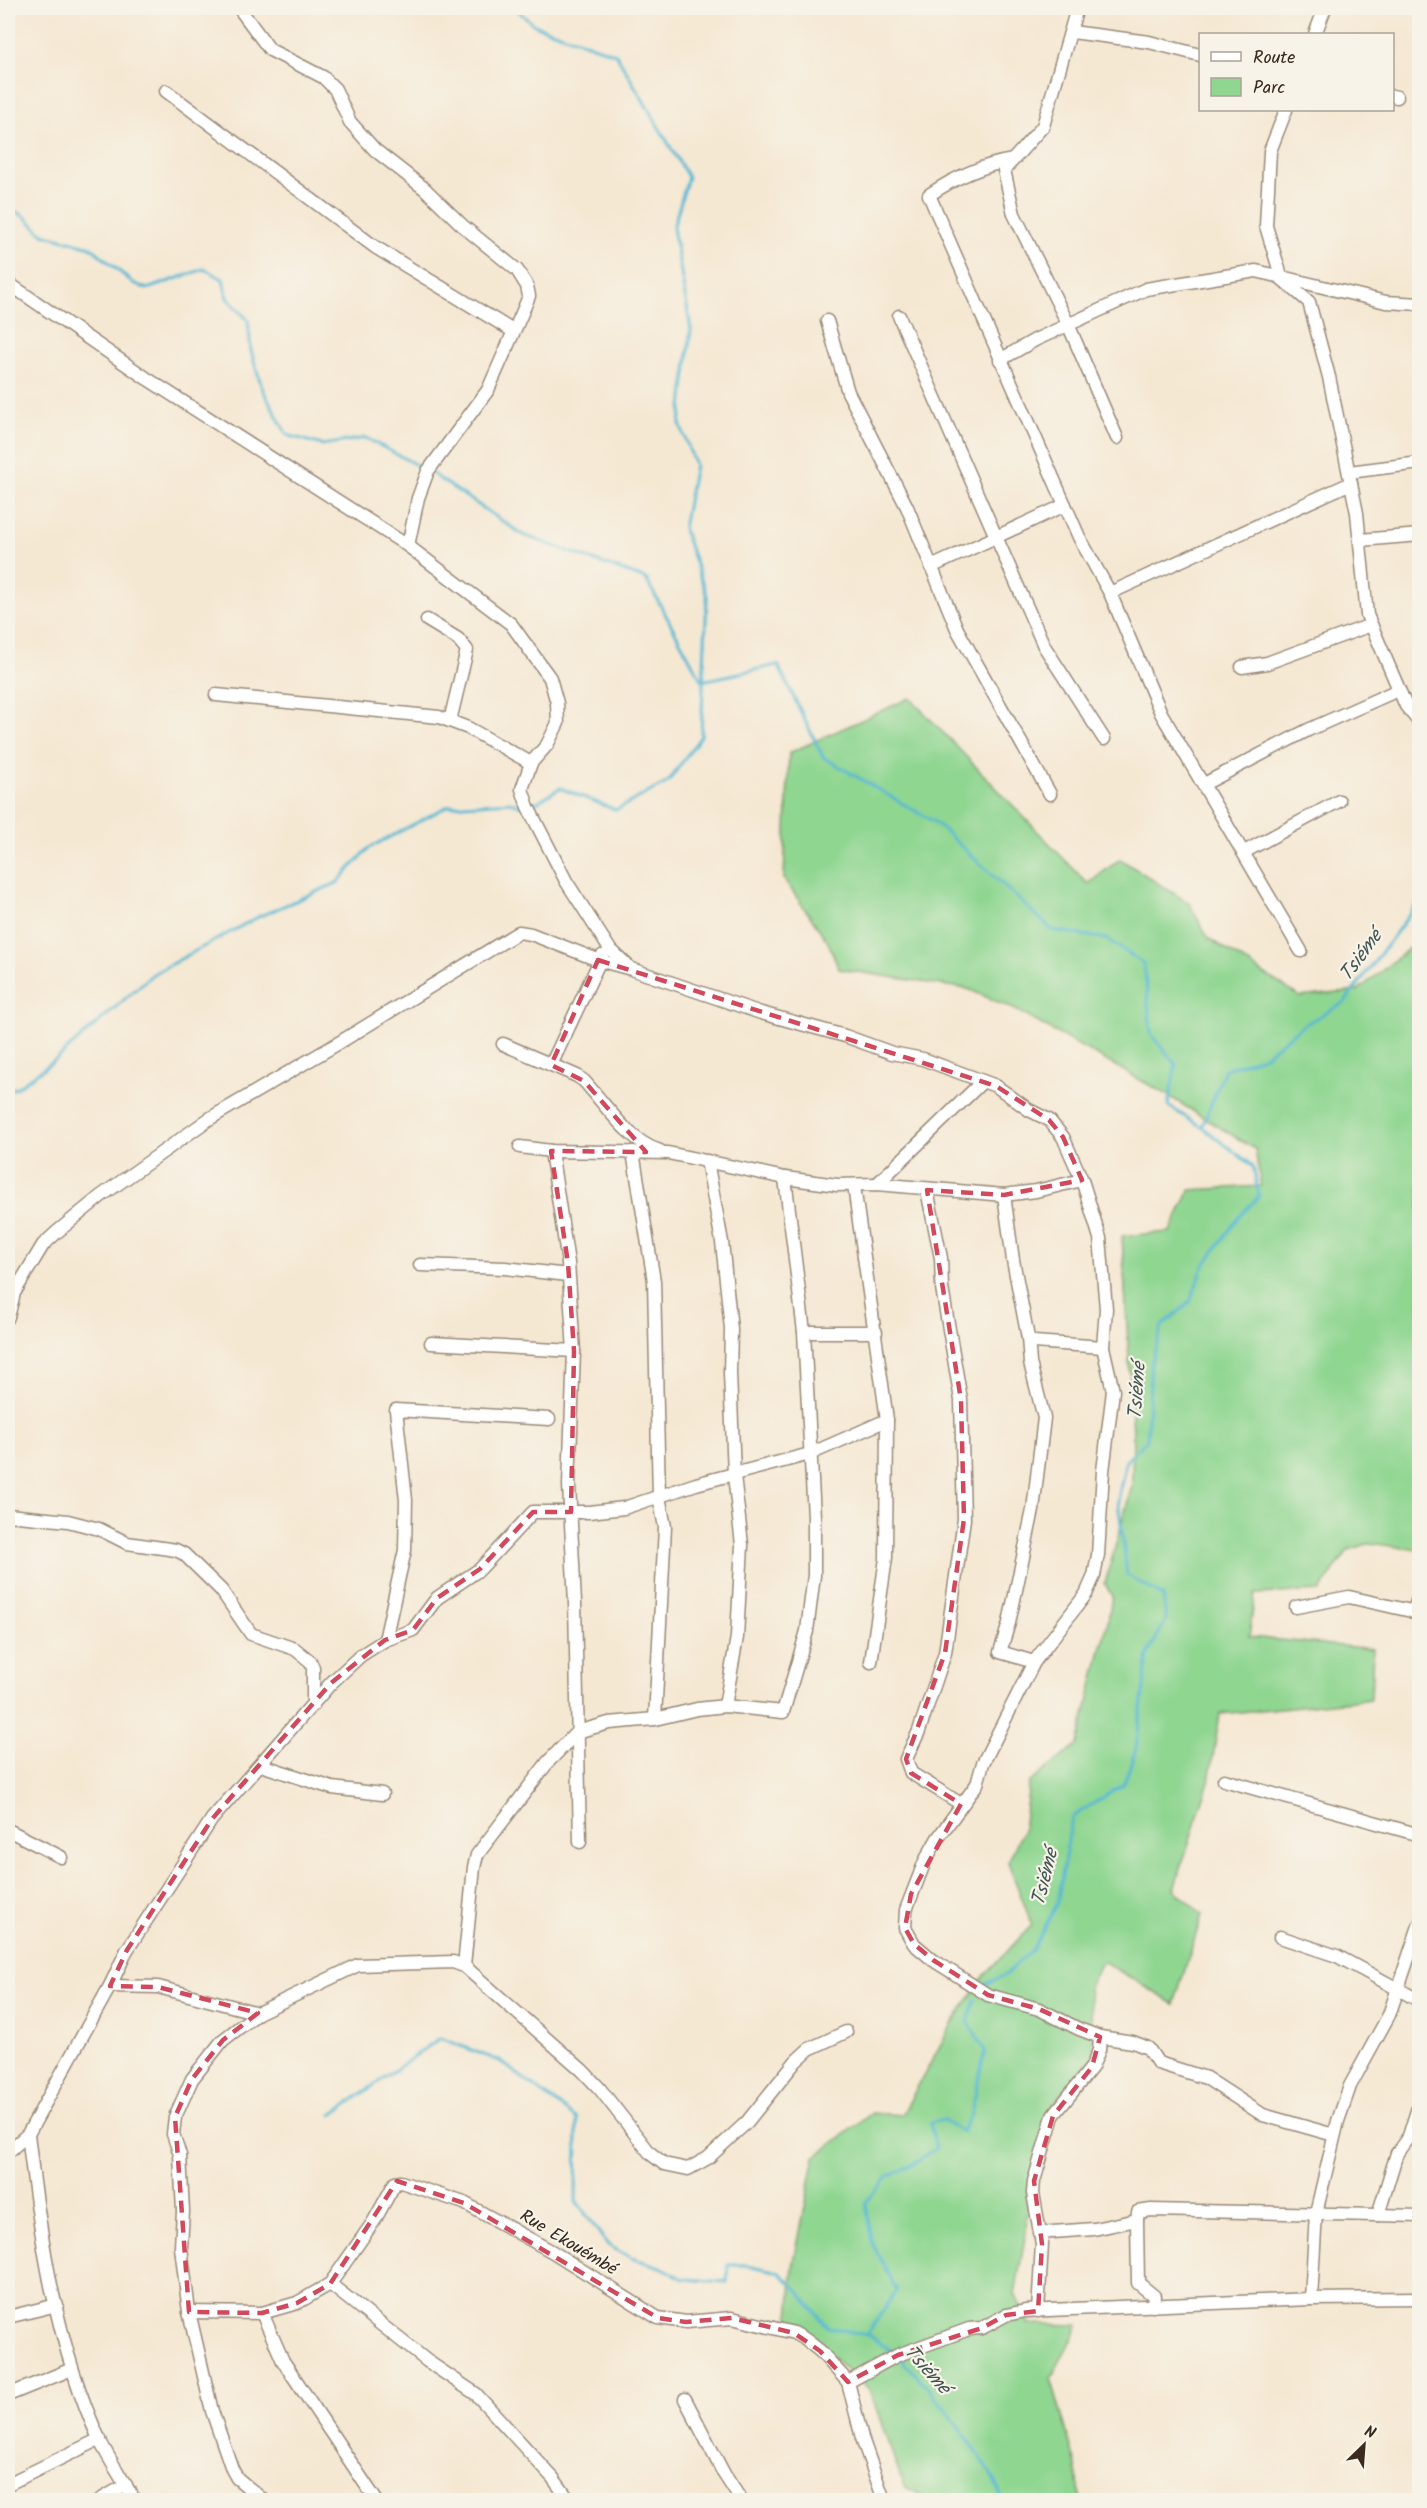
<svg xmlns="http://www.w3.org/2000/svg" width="1427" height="2508" viewBox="0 0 1427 2508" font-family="Kalam,sans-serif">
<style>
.green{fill:#8fd691;stroke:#658058;stroke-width:1.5}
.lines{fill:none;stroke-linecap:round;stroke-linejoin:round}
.stream{stroke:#54b8d3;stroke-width:3}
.minor-casing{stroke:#988978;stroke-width:15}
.minor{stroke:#fff;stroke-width:12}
.marked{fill:none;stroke:#d1495b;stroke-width:4.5;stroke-dasharray:12 8;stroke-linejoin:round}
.labels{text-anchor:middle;stroke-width:4.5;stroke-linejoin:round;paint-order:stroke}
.street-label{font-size:18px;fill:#3b2a1e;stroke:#f7f3e8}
.water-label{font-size:20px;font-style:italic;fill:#425554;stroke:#f7f3e8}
</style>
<rect width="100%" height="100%" fill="#f7f3e8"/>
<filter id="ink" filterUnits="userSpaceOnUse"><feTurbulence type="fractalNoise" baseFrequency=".0167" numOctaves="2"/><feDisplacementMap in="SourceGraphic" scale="12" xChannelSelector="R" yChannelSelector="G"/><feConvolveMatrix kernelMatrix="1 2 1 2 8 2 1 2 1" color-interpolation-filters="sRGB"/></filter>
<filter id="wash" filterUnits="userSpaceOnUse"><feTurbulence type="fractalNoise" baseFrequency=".008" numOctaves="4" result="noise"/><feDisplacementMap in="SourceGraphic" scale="24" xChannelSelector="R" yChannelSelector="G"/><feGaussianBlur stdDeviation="1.35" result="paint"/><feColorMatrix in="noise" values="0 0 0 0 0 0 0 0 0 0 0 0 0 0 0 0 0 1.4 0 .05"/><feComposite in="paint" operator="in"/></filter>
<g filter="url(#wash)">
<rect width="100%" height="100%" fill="#f5e8d3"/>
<polygon class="green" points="910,698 1088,884 1120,859 1189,903 1208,938 1300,997 1357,991 1419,940 1420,1514 1417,1524 1419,1550 1371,1543 1348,1550 1320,1591 1255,1594 1249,1637 1373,1649 1371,1699 1220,1714 1209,1781 1174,1889 1202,1915 1174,2004 1103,1961 1089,1986 1094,2055 1049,2109 1027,2192 1026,2232 1015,2294 1029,2324 1079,2325 1051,2378 1075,2461 1081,2500 929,2500 904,2486 869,2389 789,2319 793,2267 815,2157 872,2113 902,2115 952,2024 983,1977 1032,1925 1008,1862 1023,1830 1029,1783 1078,1744 1108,1621 1112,1596 1105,1584 1132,1486 1133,1433 1122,1236 1170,1232 1190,1190 1261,1186 1255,1149 1167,1095 1014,1009 968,989 839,969 828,942 784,879 789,753"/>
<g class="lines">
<g class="stream">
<polyline points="515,8 534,25 616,54 688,177 673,228 691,329 680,424 695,465 683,528 707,596 701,736 668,782 616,810 560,788 532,805"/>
<polyline points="8,208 24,216 43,234 91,247 133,283 147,289 204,269 223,279 227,298 248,320 251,351 262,388 287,435 322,445 366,438 426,470"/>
<polyline points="431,473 523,535 646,579 702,681 778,665 823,757 936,823 1052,930 1107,939 1144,964 1151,1035 1176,1064 1168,1106 1202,1127"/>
<polyline points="8,1090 16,1088 58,1058 153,974 258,917 337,883 369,848 448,806 510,802 523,806"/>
<polyline points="986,1984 1005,1975 1033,1949 1057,1904 1072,1817 1124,1784 1136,1749 1148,1654 1166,1620 1163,1596 1127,1575 1118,1500 1126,1461 1147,1440 1151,1363 1162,1326 1190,1302 1203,1267 1237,1219 1259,1196 1253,1166 1202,1127 1225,1069 1263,1057 1302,1026 1345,1002 1420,900"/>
<polyline points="332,2115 440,2038 500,2061 577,2119 576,2201 608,2245 631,2258 661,2267 684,2279 727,2282 728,2265 748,2265 779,2272 795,2287 828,2327 867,2335"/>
<polyline points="894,2352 867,2335 897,2290 871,2241 866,2202 888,2177 916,2163 936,2148 930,2123 944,2120 962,2132 971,2114 985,2050 968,2022 975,2000"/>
<path d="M901,2358C935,2395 985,2454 1003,2500"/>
</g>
</g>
</g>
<g filter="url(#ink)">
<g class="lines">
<g class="minor-casing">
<g id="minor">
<polyline points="239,8 270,50 323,77 335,89 350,122 375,150 425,189 464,227 517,270 527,286 529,296 522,313 488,390 428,471 418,498 408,546 511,624 550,678 557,703 558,723 547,745 531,763 522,789 528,807 566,881 609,948 630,968"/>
<polyline points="1077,8 1043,126 1004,170 1014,214 1068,324 1117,438"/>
<polyline points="1072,32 1149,42 1200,55"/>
<polyline points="1315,34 1325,8"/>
<polyline points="166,91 375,247 513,331"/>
<polyline points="1392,96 1397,97"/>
<polyline points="1286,110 1270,151 1266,226 1282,279 1309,302 1329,377 1357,513 1367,615 1406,706 1420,723"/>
<path d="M1013,160C983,165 954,178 929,195L1079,537L1110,593L1161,713L1301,951"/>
<polyline points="8,283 146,378 408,546"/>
<polyline points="899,316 1044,646 1104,739"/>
<polyline points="827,321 848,392 907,507 957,629 1050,794"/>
<polyline points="1000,360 1035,340 1146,289 1256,271 1386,302 1420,304"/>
<polyline points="1349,472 1420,463"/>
<polyline points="1360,540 1420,535"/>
<polyline points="931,567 1065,505"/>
<polyline points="1110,593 1351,483"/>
<polyline points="427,620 458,639 467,650 450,721"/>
<polyline points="1242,667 1267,663 1371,625"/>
<polyline points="216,695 439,717 468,728 531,763"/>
<polyline points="1204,784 1308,730 1398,690"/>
<polyline points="1244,852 1339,801"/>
<path d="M503,1044L577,1076L584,1081C607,1106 628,1141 660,1151"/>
<polyline points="551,1065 602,956"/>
<polyline points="520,1147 551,1151 668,1153 785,1178 837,1185 877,1184 1004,1195 1036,1191 1082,1180"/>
<polyline points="551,1151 568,1263 574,1351 569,1485 575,1603 580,1842"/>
<polyline points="633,1152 654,1281 659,1497 665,1527 655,1719"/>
<polyline points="707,1161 722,1242 731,1329 730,1373 734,1475 742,1545 737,1637 725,1706"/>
<polyline points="877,1184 982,1082"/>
<polyline points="854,1186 887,1420 886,1558 871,1662"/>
<polyline points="927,1190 941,1258 942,1288 961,1400 964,1519 945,1653 919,1731 906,1759 911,1773 961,1804"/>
<polyline points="1004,1195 1013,1260 1028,1338 1034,1342 1103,1347"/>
<polyline points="420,1265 505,1268 568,1275"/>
<polyline points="8,1317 14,1293 43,1245 57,1232 101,1196 209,1119 337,1044 519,932 531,934 598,960 631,969 761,1013 845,1036 892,1053 923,1059 996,1086 1029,1110 1049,1120 1063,1137 1082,1180 1100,1238 1106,1309 1103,1347 1113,1391 1103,1471 1098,1555 1094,1576 1086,1594 1034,1662 983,1763 977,1784 938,1838 925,1861 906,1910 905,1928 914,1944 933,1960 988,1995 1039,2009 1079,2029 1100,2037 1133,2042 1148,2048 1158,2063 1206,2078 1263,2115 1334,2135"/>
<polyline points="804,1332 876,1332"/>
<polyline points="1028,1338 1030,1363 1044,1418 1033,1510 1009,1623 1000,1652 1034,1662"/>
<polyline points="431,1343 574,1351"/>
<polyline points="8,1515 68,1521 99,1529 127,1543 176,1550 184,1554 221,1590 251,1634 295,1649 310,1661 313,1668 313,1705"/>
<polyline points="1296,1607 1349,1597 1420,1613"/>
<polyline points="1413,1612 1420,1593"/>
<polyline points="385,1640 405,1550 406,1500 396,1410 549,1419"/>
<polyline points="261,1765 332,1788 382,1794"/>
<polyline points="1224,1780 1420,1835"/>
<polyline points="8,1830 61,1857"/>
<polyline points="1280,1937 1337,1956 1420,2001"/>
<polyline points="464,1966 474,1867 477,1855 548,1762 577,1732 609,1723 655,1719 697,1709 725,1706 783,1712 807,1631 814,1575 814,1517 804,1332 785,1178"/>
<polyline points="110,1986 158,1987 258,2013"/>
<path d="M28,2134C40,2236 56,2346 100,2441C110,2461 123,2480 134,2500"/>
<polyline points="8,2152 28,2134 110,1986 127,1950 212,1819 331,1683 360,1656 385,1640 413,1630 437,1598 480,1569 533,1512 589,1512 624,1508 696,1484 810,1454 887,1420"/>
<polyline points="1378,2215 1397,2153 1409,2136 1420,2101"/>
<polyline points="1137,2220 1138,2283 1154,2296 1153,2306"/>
<polyline points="1039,2233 1094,2229 1137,2220 1138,2212 1151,2210 1420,2216"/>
<polyline points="330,2284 427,2361 476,2394 553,2478 569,2500"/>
<polyline points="1311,2299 1316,2213 1338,2121 1350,2086 1389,2015 1420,1923"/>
<polyline points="1038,2311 1042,2244 1033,2193 1034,2181 1053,2116 1092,2067 1099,2050 1100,2037"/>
<polyline points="189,2312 262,2313 297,2303 330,2284 374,2221 395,2183 401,2182 464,2203 553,2252 658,2318 686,2322 732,2318 794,2333 806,2340 820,2351 848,2382 862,2438 884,2500"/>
<polyline points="262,2313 283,2361 376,2500"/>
<polyline points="8,2317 57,2305"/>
<polyline points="848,2382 898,2355 969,2329 982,2328 1006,2315 1025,2311 1311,2299 1420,2298"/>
<polyline points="8,2395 72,2369"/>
<polyline points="685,2399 724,2474 741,2500"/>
<polyline points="8,2484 100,2439"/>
<polyline points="100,2500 126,2485"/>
<polyline points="263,2500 237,2478 232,2469 212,2411 189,2312 181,2247 183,2211 180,2155 173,2134 175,2117 192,2079 223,2040 258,2013 358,1965 453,1962 464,1966 582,2070 600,2089 650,2153 664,2164 688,2169 708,2158 747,2122 796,2061 809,2049 846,2032"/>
</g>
</g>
<use href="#minor" class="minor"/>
</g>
</g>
<path class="marked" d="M598,960L996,1086L1049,1120L1063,1137L1082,1180L1004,1195L927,1190L961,1400L964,1519L945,1653L906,1759L911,1773L961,1804L911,1894L905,1928L914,1944L933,1960L988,1995L1039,2009L1100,2037L1092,2067L1053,2116L1034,2181L1042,2244L1038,2311L1006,2315L982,2328L898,2355L848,2382L820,2351L794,2333L732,2318L686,2322L658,2318L464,2203L397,2181L330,2284L297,2303L262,2313L189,2312L175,2117L192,2079L223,2040L258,2013L158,1987L110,1986L127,1950L212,1819L331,1683L385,1640L413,1630L437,1598L480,1569L533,1512H571L574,1351L568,1263L551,1151L646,1152L584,1081L551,1065Z"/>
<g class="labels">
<g class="street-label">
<text transform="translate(569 2242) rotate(31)" y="6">Rue Ekouémbé</text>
</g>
<g class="water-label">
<text transform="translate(1360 955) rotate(-54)" y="7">Tsiémé</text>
<text transform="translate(1136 1391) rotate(-86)" y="7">Tsiémé</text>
<text transform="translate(1044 1877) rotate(-76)" y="7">Tsiémé</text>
<text transform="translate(928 2369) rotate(48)" y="7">Tsiémé</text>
</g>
</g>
<rect width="1427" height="2508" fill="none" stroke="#f7f3e8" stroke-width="30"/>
<rect x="1199" y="33" width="195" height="78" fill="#f7f3e8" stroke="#aca397" stroke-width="1.5"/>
<rect x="1211" y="52" width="30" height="9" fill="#ffffff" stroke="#aca397" stroke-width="1.5"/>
<text x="1253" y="63" font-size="18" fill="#3b2a1e">Route</text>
<rect x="1211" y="78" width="30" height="18" fill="#8fd691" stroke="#aca397" stroke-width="1.5"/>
<text x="1253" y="93" font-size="18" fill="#3b2a1e">Parc</text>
<g transform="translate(1364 2445) rotate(25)" stroke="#f7f3e8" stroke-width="4.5" paint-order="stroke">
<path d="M0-4.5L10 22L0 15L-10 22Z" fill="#3b2a1e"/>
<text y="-9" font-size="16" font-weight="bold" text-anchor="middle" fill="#3b2a1e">N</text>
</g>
</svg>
